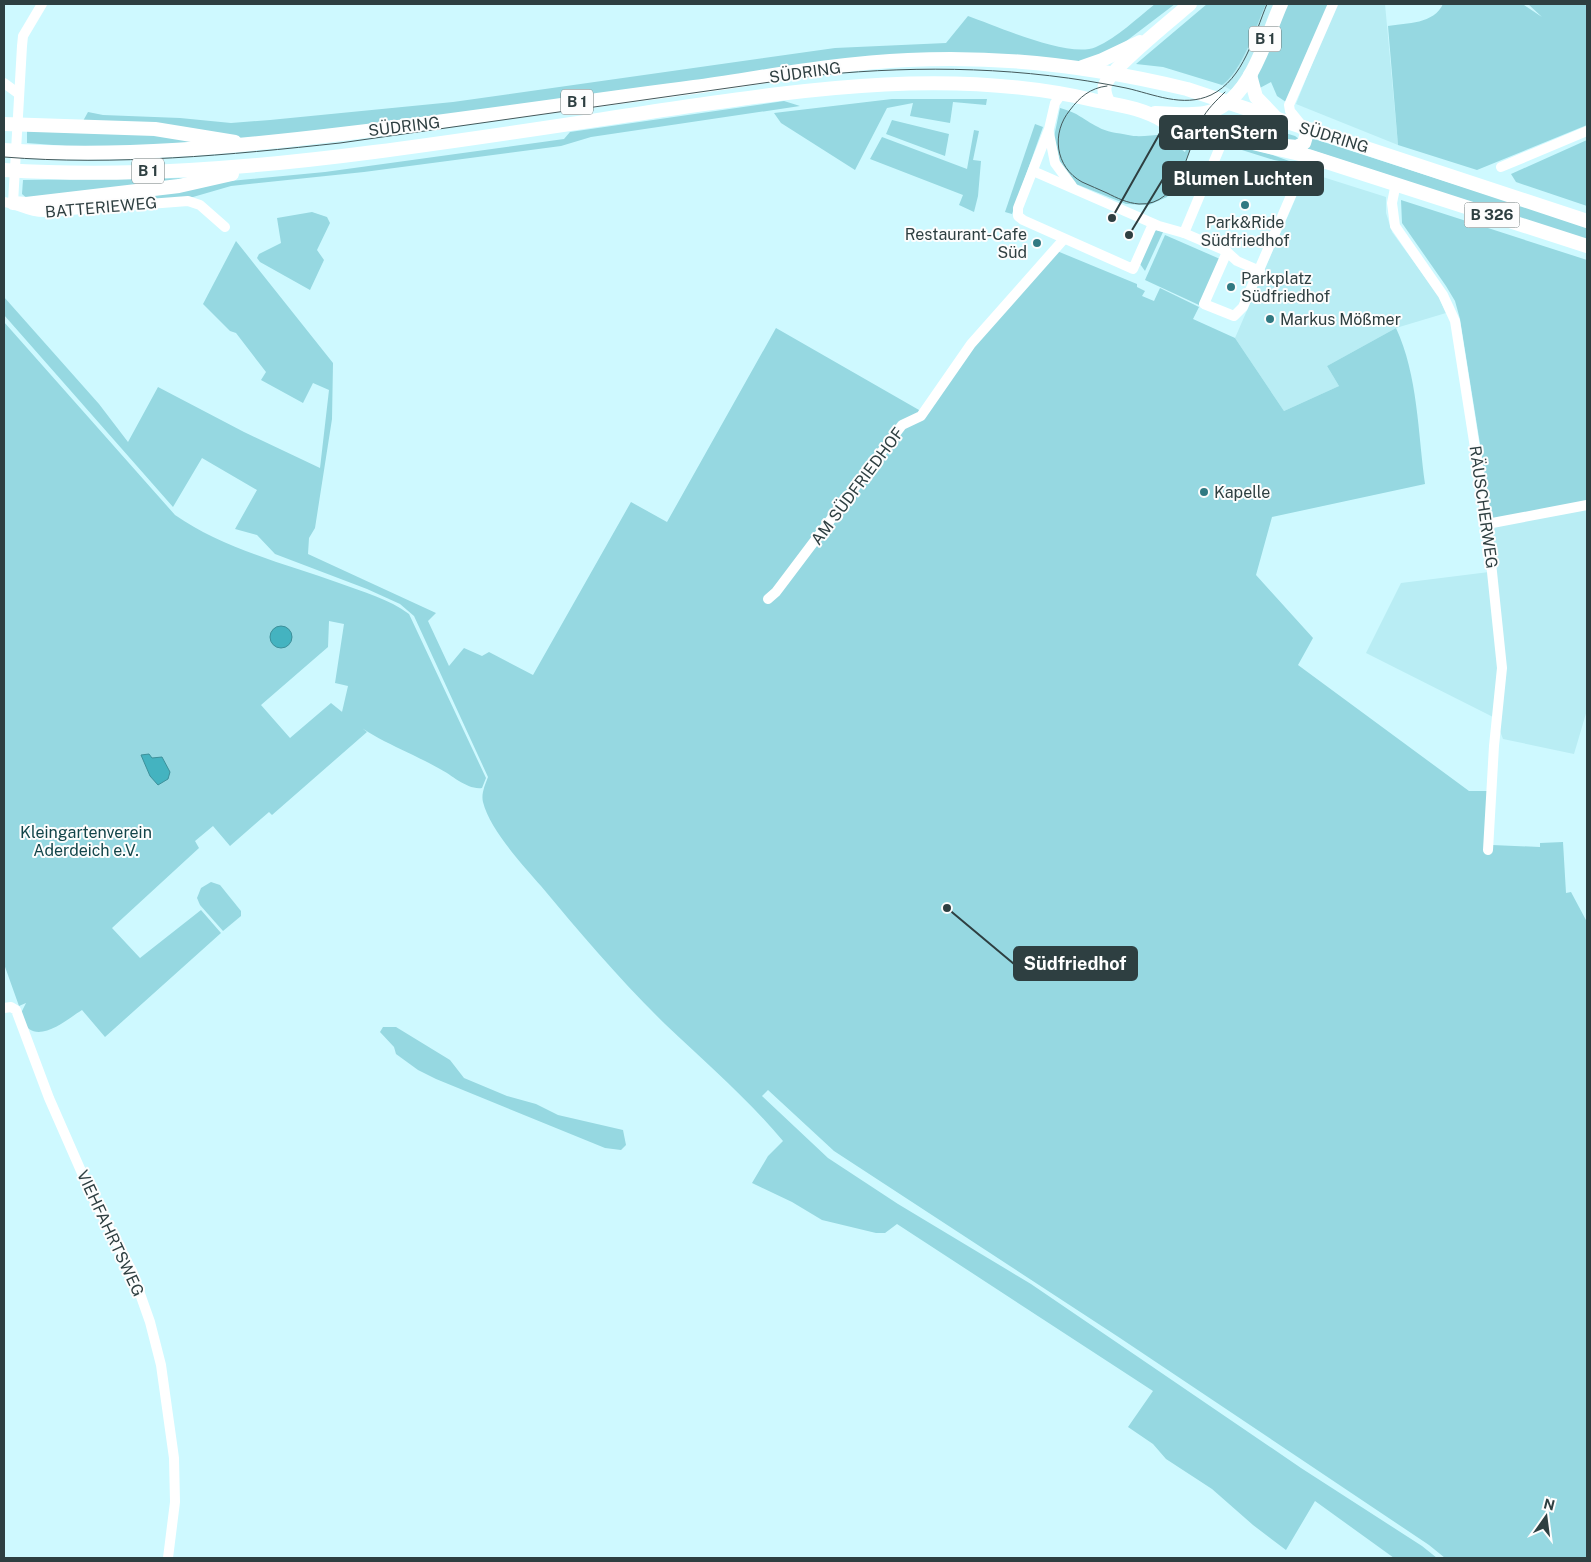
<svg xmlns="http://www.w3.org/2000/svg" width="1591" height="1562" viewBox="0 0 1591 1562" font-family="'Public Sans',sans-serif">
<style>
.built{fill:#b9edf4}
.green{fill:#96d8e1}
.water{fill:#44b3c0;stroke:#3d909a}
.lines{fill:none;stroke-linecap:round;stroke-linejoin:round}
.minor{stroke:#fff;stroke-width:10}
.major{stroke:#fff;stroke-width:14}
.tram{stroke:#44595b;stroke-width:1}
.poi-dot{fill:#317982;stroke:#fdfdfd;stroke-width:2}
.labels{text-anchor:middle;stroke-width:4;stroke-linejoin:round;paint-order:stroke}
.shield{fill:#fdfdfd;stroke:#6c7879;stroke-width:1}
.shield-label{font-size:15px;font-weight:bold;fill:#2e3f41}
.street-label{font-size:16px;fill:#2e3f41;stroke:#fdfdfd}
.poi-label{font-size:16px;fill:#2e3f41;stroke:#fdfdfd;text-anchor:start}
.park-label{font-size:16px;fill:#13454a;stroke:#fdfdfd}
.leader{fill:none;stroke:#2e3f41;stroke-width:2}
.callout-dot{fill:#2e3f41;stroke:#fdfdfd;stroke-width:2}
.callout{fill:#2e3f41;stroke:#2e3f41;stroke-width:2}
.callout-label{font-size:18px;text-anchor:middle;font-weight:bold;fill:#fff}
</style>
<rect width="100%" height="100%" fill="#cef9ff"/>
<g class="built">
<polygon points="1266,4 1275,4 1250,62 1242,77 1231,90 1222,85 1238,67"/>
<polygon points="1336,4 1385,4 1398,145 1296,104"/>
<polygon points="1307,172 1386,197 1386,213 1392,232 1438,295 1446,313 1396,328 1327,366 1339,386 1284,411 1235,338"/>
<polygon points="1587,508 1587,710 1574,754 1503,739 1495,718 1366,653 1401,583 1489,572 1491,534 1495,526"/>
</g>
<g class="green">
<path d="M1155,4H1175L1125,42L1084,63L977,55L252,142L93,148L27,143V121H83L88,112L103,115L180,118L231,123L270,120L453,102L835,48L946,43L968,16C997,26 1069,59 1096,47C1118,37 1136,19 1155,4Z"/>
<path d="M1207,4H1266C1255,28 1243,70 1222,85L1163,67L1136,64Z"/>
<path d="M1288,4H1329L1286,102L1277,96L1271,82L1258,89C1252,68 1278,25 1288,4Z"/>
<path d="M1443,4L1524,5L1542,17L1528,4H1587V125L1477,170L1398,145L1388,26C1407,23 1434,24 1443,4Z"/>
<polygon points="892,99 987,99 986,105 953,102 950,123 910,116 913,103 887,108 855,170 781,123 774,113"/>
<polygon points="784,101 800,106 591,137 561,146 364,172 231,186 193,197 34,210 210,183 325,172 564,139 570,132"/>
<path d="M1060,108C1079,113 1082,119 1098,127C1106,132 1118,133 1128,135C1145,139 1160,131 1177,137L1180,143L1178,147L1185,152L1189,143L1193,144L1178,179L1167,197L1149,205L1126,204L1076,184L1060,163L1054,137Z"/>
<polygon points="892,120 949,134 945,156 886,134"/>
<polygon points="1035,124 1043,127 1012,214 1005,212"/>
<polygon points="1260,125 1295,136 1299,139 1292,143 1245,129"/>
<polygon points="974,130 979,131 973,160 981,161 978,196 974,212 959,205 963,195 870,159 882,137 967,169"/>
<polygon points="1311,138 1587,227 1587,240 1305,148"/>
<polygon points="1587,140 1587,206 1516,182 1511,174"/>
<polygon points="1228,143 1270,154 1300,165 1274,160 1226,145"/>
<polygon points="200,178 29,200 22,194 23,180"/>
<polygon points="1401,200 1587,260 1587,503 1492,519 1460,319 1455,301 1446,286 1402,223"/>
<polygon points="312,212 327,217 330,223 317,250 324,260 310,290 260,262 257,258 259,254 281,243 277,218"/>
<polygon points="1157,230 1163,232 1145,271 1140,264 1153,232"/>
<polygon points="1165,235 1220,259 1199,305 1145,280"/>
<path d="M236,241L333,363L332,419L315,528L309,538L308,554L436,613L428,621L449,666L464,648L482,656L489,652L533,675L631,502L667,522L776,328L926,414L970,350L1057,251L1137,284V287L1145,291L1142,296L1154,301L1160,288L1199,307L1193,319L1235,338L1284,411L1339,386L1327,366L1396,328C1418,375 1418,434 1425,484L1272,517L1256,575L1313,638L1298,665L1469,791H1490L1492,845L1540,847V843L1563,842L1566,893L1571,892L1587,922V1558H1445L1429,1545L1120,1338L834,1151L768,1090L762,1096L828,1158L898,1204L1031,1284L1301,1468L1422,1546L1437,1558H1394L1315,1501L1286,1550L1253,1525L1212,1489L1166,1459L1153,1444L1128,1427L1153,1391L897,1224L885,1233H876L822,1220L792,1202L752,1183L768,1156L783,1141C747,1098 706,1063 665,1024C621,981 580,933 541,886C522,864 490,830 483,802C481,794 485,785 488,777L414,616L400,604L367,589L275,554L257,535L235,529L257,490L202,458L173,507L4,315V297L99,404L128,442L158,387L244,432L320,468L329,390L313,383L303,403L261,380L266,372L236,333L230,331L203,304Z"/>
<path d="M4,322L175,515C222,548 285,564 339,583C363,592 389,599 409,614L486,778L482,788C467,790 452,775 440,769C407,750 370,739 342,712L348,686L335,683L344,624L329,621L328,647L261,705L290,738L331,703L367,732L272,815L269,812L230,846L213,826L195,841L199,848L112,928L140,958L201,910L221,933L105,1037L82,1010C69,1018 44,1040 29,1029C25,1026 22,1020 19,1017L26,1003L19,1006L4,964Z"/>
<polygon points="211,882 220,885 241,911 241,916 223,931 200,905 197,898 201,888"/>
<polygon points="383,1027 396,1027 450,1060 464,1078 507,1096 536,1104 558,1115 623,1130 626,1145 621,1150 605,1148 436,1079 418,1070 396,1054 394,1047 380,1032"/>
</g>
<g class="water">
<circle cx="281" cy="637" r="11"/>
<polygon points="149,754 152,758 162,757 170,772 168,779 158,785 150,776 141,755"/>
</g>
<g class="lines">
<g class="minor">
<polyline points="4,83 19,94"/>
<polyline points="1062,93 1055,103 1049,129 1018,208 1018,216 1023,220 1133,269 1153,224"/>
<polyline points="1303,127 1290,111 1289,105 1333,4"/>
<polyline points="1049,133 1055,163 1072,186"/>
<polyline points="1501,167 1587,131"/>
<polyline points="1033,171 1159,226 1184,233 1226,251 1237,261 1260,271"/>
<polyline points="1396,183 1392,203 1395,226 1443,295 1455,321 1487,524 1502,668 1494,746 1488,850"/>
<path d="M4,202C19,204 27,212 44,212L188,201L200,205L225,227"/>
<polyline points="13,203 22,46 23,36 42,4"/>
<polyline points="1184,233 1225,135"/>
<polyline points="1227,252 1204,304 1234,316 1243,307 1308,156"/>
<polyline points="1487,524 1587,505"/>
<polyline points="768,599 776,592 902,425 921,416 971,344 1064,239"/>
<polyline points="4,1008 11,1007 16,1010 49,1098 92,1196 132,1271 150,1322 161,1365 174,1458 175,1502 168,1558"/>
</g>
<g class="major">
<polyline points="1082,67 1102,60 1140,42"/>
<polyline points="1250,75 1256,97 1277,119"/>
<path d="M1109,103C1106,98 1103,92 1105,85C1110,69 1175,17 1190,4"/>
<path d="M1155,113C1171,113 1188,116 1205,113C1249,105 1265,40 1281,4"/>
<polyline points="4,124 155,129 235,142"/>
<path d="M1225,135C1238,116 1251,125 1269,121"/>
<polyline points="1286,146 1297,147 1304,143 1307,133 1303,127"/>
<path d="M4,150C121,158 234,147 350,133C465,119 579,102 694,87C765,77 837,63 908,60C1002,55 1096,67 1187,89L1587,221"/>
<path d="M4,170C127,178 252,168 374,152C475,139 576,123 677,108C815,88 955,68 1093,100C1118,105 1143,108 1165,122L1308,156L1587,246"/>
<polyline points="13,203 26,204 179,186 232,174"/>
</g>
<g class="tram">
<path d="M1107,86C1090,88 1080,97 1070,110C1051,133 1055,167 1082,182C1090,186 1099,189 1107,193C1117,198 1127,203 1139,204C1181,206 1187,149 1201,121C1207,109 1216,101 1225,92"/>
<path d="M4,157C116,166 229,155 340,143L820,75C923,65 1024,67 1126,88C1153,94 1183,108 1211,95C1244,79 1254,35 1267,4"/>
</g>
</g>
<g class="poi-dot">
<circle cx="1245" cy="205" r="5"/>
<circle cx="1037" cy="243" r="5"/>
<circle cx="1231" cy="287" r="5"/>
<circle cx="1270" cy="319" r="5"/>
<circle cx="1204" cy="492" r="5"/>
</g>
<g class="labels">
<g class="shield">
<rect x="1249" y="26.5" width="32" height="25" rx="4"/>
<rect x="561" y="89.5" width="32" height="25" rx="4"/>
<rect x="132" y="158.5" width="32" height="25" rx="4"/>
<rect x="1464.5" y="202.5" width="55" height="25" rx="4"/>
</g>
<g class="shield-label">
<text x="1265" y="44">B 1</text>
<text x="577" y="107">B 1</text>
<text x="148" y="176">B 1</text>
<text x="1492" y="220">B 326</text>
</g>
<g class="street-label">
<text transform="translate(805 72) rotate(-8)" y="6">SÜDRING</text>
<text transform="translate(404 126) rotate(-7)" y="6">SÜDRING</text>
<text transform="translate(1334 137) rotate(17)" y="6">SÜDRING</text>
<text transform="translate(101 207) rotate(-5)" y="6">BATTERIEWEG</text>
<text transform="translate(857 486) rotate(-53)" y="6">AM SÜDFRIEDHOF</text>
<text transform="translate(1484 507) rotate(82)" y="6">RÄUSCHERWEG</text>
<text transform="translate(111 1233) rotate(65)" y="6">VIEHFAHRTSWEG</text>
</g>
<g class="poi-label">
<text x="1245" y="228" text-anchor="middle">Park&amp;Ride<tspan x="1245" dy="18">Südfriedhof</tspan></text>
<text x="1027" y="240" text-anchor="end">Restaurant-Cafe<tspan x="1027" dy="18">Süd</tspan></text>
<text x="1241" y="284">Parkplatz<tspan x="1241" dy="18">Südfriedhof</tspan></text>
<text x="1280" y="325">Markus Mößmer</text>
<text x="1214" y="498">Kapelle</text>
</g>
<g class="park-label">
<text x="86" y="838">Kleingartenverein<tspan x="86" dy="18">Aderdeich e.V.</tspan></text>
</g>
</g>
<path class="leader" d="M1112 218L1160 133M1129 235L1163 179M947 908L1014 964"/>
<g class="callout-dot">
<circle cx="1112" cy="218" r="5"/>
<circle cx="1129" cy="235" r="5"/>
<circle cx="947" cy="908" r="5"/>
</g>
<g class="callout">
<rect x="1160" y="116" width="127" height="33" rx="5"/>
<rect x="1163" y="162" width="160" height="33" rx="5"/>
<rect x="1014" y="947" width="123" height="33" rx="5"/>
</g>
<g class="callout-label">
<text x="1224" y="139">GartenStern</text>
<text x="1243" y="185">Blumen Luchten</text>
<text x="1075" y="970">Südfriedhof</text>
</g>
<rect width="1591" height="1562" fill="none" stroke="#2e3f41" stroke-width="10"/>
<g transform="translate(1546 1517) rotate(14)" stroke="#fdfdfd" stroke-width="4" paint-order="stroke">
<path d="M0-4L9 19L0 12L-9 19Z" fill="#2e3f41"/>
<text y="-8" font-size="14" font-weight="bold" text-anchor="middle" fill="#2e3f41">N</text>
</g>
</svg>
